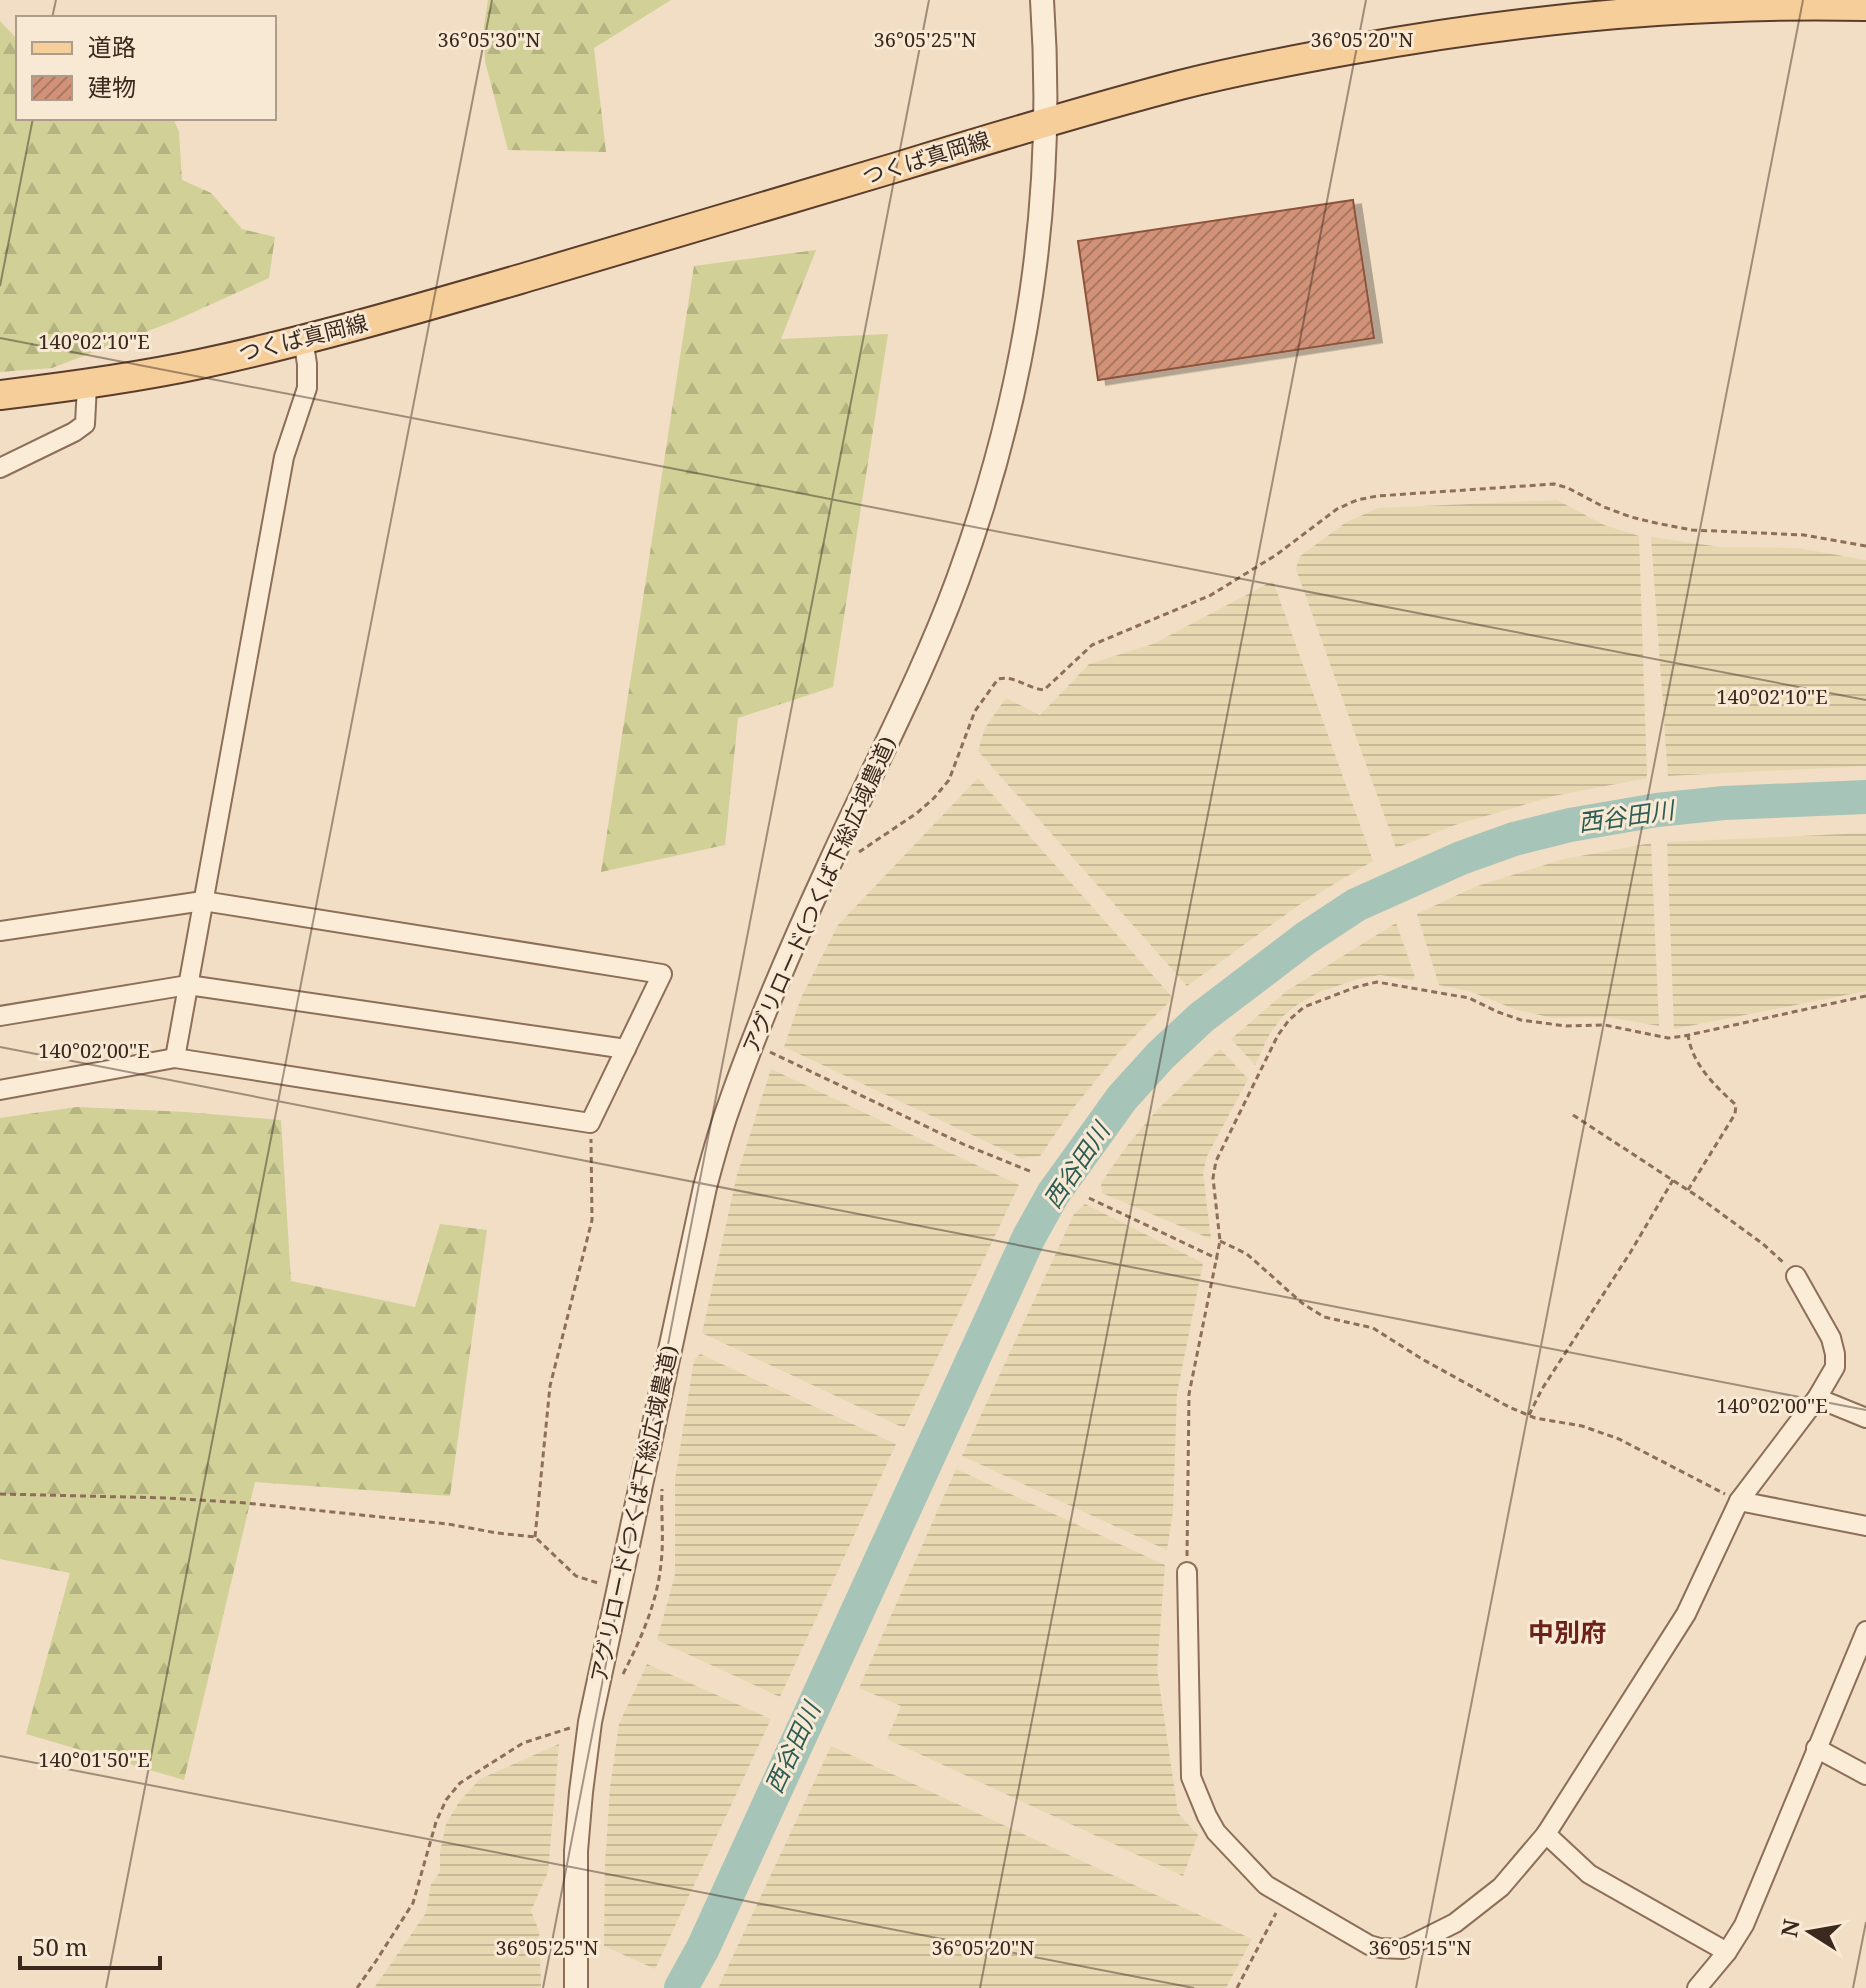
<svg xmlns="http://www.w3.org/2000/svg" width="1866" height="1988" viewBox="0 0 1866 1988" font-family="'Noto Serif','Noto Sans JP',serif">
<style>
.farmland{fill:url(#farmland-rules)}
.forest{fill:url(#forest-firs)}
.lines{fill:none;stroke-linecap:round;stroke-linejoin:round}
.river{stroke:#a6c4b7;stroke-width:34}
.building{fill:url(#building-hatch);stroke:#8e533d;stroke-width:2;filter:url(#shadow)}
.minor-casing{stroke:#8d6e59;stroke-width:22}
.tertiary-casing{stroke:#8d6e59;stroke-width:26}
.primary-casing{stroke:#5a3d2d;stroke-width:32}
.path{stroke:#8d6e59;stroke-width:3;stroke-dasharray:6 4;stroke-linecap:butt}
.minor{stroke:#fbecd8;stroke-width:18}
.tertiary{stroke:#fbecd8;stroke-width:22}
.primary{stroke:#f6ce9a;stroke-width:28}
.ticks{fill:none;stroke:#3c291e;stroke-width:2;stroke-opacity:0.45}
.labels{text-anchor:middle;stroke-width:6;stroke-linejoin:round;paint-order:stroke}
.street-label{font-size:22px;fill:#3c291e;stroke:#f8e9d4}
.water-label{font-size:24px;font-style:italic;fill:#2c5d54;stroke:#f8e9d4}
.quarter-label{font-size:26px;font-weight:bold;fill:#6b221a;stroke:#f8e9d4}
.ticks-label{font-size:20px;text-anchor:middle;fill:#3c291e;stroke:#f8e9d4;stroke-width:6;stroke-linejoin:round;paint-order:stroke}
</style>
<defs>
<pattern id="farmland-rules" width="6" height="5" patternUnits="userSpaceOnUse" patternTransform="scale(2)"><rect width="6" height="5" fill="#e7d8b1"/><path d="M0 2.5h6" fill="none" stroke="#c7b998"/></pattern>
<pattern id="forest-firs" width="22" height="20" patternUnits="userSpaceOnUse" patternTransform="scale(2)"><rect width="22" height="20" fill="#d0d097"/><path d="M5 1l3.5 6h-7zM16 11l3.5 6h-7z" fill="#b4b382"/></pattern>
<pattern id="building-hatch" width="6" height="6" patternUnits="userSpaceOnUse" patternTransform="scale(2)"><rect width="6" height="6" fill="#d19277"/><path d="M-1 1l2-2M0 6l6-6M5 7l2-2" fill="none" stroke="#ab7761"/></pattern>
<filter id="shadow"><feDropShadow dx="8" dy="4.5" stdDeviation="0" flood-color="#0004"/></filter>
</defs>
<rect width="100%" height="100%" fill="#f1dec4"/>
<g class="farmland">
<polygon points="1557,500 1604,525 1639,536 1647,778 1554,796 1455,825 1396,848 1296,569 1299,557 1345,523 1378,508"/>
<polygon points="1651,537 1720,547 1797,548 1866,560 1866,766 1668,776"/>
<polygon points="1273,581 1373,861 1299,905 1187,986 978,751 985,728 1006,698 1040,715 1089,664 1153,644"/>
<polygon points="978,778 1173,998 1119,1052 1074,1107 1040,1156 1021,1158 784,1047 801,998 838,925"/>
<polygon points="1866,833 1866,991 1674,1029 1667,842"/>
<polygon points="1651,843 1659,1026 1608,1017 1553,1018 1517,1010 1469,991 1439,985 1417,914 1474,887 1564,859"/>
<polygon points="1396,923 1415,977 1412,980 1380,975 1358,979 1319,992 1297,1005 1283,1016 1270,1033 1255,1065 1231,1039 1288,990"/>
<polygon points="1220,1049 1248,1079 1207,1156 1203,1173 1211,1239 1102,1193 1101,1183 1126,1147 1157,1110"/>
<polygon points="771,1069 1019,1185 904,1428 702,1333 737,1175"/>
<polygon points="1085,1204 1203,1263 1177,1393 1173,1511 1167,1550 962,1456 1074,1214"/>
<polygon points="700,1354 896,1444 780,1697 657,1640 675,1575 675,1480 694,1360"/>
<polygon points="956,1469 1165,1565 1157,1669 1178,1813 1198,1835 1183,1876 887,1739 901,1706 859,1688"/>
<polygon points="647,1664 771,1719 655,1969 604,1946 605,1864 610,1787 619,1724"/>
<polygon points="559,1744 548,1872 531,1911 539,1931 541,1988 374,1988 426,1913 431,1884 440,1872 440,1852 446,1824 459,1802 480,1779"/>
<polygon points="831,1746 1252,1939 1226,1988 718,1988"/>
</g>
<g class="forest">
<polygon points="488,0 671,0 594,48 606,152 508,150 485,61 484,26"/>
<polygon points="0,21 18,40 18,118 173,118 179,132 182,180 211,193 242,229 275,237 269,278 174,321 52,368 0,372"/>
<polygon points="816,250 781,339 888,334 833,687 738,718 725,845 601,872 694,266"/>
<polygon points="77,1107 186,1112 281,1120 291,1281 415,1307 440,1224 487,1230 450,1496 255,1482 184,1780 26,1734 70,1573 0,1559 0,1118"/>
</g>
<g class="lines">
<polyline class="river" points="681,1988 703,1948 1029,1237 1053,1194 1122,1098 1161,1055 1202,1017 1306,938 1356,905 1461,858 1514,839 1570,825 1657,810 1724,803 1866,797"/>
</g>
<polygon class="building" points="1353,200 1374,338 1098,380 1078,241"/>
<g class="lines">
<g class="minor-casing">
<g id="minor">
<polyline points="0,468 74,432 85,424 87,385"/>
<polyline points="0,931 203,901 662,974 590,1123 175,1058 0,1090"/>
<polyline points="0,1016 188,985 626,1049"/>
<polyline points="175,1058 284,457 307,388 307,364 303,339"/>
<polyline points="1817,1398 1866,1418"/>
<polyline points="1739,1501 1866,1526"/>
<polyline points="1187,1572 1191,1777 1207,1816 1216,1832 1266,1885 1369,1945 1380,1948 1403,1949 1455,1923 1501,1887 1546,1834 1686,1614 1739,1501 1817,1398 1835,1367 1835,1354 1831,1338 1796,1276"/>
<polyline points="1816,1748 1866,1775"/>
<polyline points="1546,1834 1589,1874 1727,1952"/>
<polyline points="1697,1988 1727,1952 1744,1925 1866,1631"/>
</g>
</g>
<g class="tertiary-casing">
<path id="tertiary" d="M576,1988V1851L581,1792L590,1722L705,1187C712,1161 719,1134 728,1109C757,1025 792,945 829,865C872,770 922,677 958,579C1027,390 1056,201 1042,0"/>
</g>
<g class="primary-casing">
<path id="primary" d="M0,395C67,387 134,378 200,364C312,340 424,307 534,275C654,239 774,204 894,168C989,139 1084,110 1180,85C1236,71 1293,60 1349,50C1520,19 1693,2 1866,6"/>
</g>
<g class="path">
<path d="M859,852L917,813L934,798L949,780L975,711L998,679C1015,675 1026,688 1044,690L1092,645L1211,595L1276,555L1337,509L1357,500L1377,496L1554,484L1568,488L1604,507L1631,517L1656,523L1692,530L1804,535L1866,546"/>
<polyline points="770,1052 965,1145 1032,1172"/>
<polyline points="1573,1115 1700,1198 1763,1244 1785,1264"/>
<path d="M1688,1190L1735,1114L1736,1105C1715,1086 1692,1064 1688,1035"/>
<polyline points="1089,1198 1218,1259"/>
<polyline points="1220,1241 1247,1254 1302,1303 1324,1317 1373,1328 1422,1359 1509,1407 1535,1418 1582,1426 1619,1439 1725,1494"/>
<polyline points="1529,1415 1542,1389 1630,1253 1673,1180"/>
<polyline points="0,1494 167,1498 246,1503 448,1524 497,1533 535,1537 576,1576 598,1583"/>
<polyline points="535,1537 550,1386 592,1220 591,1139"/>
<polyline points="1187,1556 1189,1394 1220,1241 1213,1178 1216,1161 1278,1035 1289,1020 1304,1007 1356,987 1377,982 1469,998 1498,1012 1521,1020 1566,1026 1605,1025 1668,1038 1684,1036 1866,996"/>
<path d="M623,1674C641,1639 657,1603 661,1564C664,1539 661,1514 662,1489"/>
<polyline points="357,1988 376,1961 413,1903 436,1822 446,1800 460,1783 523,1743 570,1728"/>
<polyline points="1237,1988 1276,1913"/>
</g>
<use href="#minor" class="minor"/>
<use href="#tertiary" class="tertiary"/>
<use href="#primary" class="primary"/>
</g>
<path class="ticks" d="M52,18L56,0M0,286L33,118M0,338L1866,700M0,1047L1866,1410M0,1756L1194,1988M106,1988L492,0M543,1988L929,0M980,1988L1366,0M1416,1988L1803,0M1853,1988L1866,1922"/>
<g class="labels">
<g class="street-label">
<text transform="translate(926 158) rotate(-17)" y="8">つくば真岡線</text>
<text transform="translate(303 338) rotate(-14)" y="8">つくば真岡線</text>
<text transform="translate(819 895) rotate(-66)" y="8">アグリロード(つくば下総広域農道)</text>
<text transform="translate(634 1514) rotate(-78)" y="8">アグリロード(つくば下総広域農道)</text>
</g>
<g class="water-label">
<text transform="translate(1626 817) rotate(-8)" y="8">西谷田川</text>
<text transform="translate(1077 1166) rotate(-56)" y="8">西谷田川</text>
<text transform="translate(793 1748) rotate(-65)" y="8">西谷田川</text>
</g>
<g class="quarter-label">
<text x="1567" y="1642">中別府</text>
</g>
</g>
<g class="ticks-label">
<text x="489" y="47">36°05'30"N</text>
<text x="925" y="47">36°05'25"N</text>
<text x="1362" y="47">36°05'20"N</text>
<text x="94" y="349">140°02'10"E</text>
<text x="1772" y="704">140°02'10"E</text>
<text x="94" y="1058">140°02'00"E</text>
<text x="1772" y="1413">140°02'00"E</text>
<text x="94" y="1767">140°01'50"E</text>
<text x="547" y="1955">36°05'25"N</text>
<text x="983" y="1955">36°05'20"N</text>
<text x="1420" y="1955">36°05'15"N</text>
</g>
<rect x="16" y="16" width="260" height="104" fill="#f8e9d4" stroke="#ad9c8b" stroke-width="2"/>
<rect x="32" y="42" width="40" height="12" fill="#f6ce9a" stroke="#ad9c8b" stroke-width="2"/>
<text x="88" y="56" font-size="24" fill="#3c291e">道路</text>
<rect x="32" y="76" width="40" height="24" fill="url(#building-hatch)" stroke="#ad9c8b" stroke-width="2"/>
<text x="88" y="96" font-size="24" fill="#3c291e">建物</text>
<g transform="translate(1810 1932) rotate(281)" stroke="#f8e9d4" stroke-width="6" paint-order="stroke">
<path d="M0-6L14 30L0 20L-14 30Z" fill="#3c291e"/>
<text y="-12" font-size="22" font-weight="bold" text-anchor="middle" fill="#3c291e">N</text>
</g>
<path d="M20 1956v12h140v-12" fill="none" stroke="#3c291e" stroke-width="4"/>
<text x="32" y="1956" font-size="24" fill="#3c291e" stroke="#f8e9d4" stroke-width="6" paint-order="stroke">50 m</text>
</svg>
